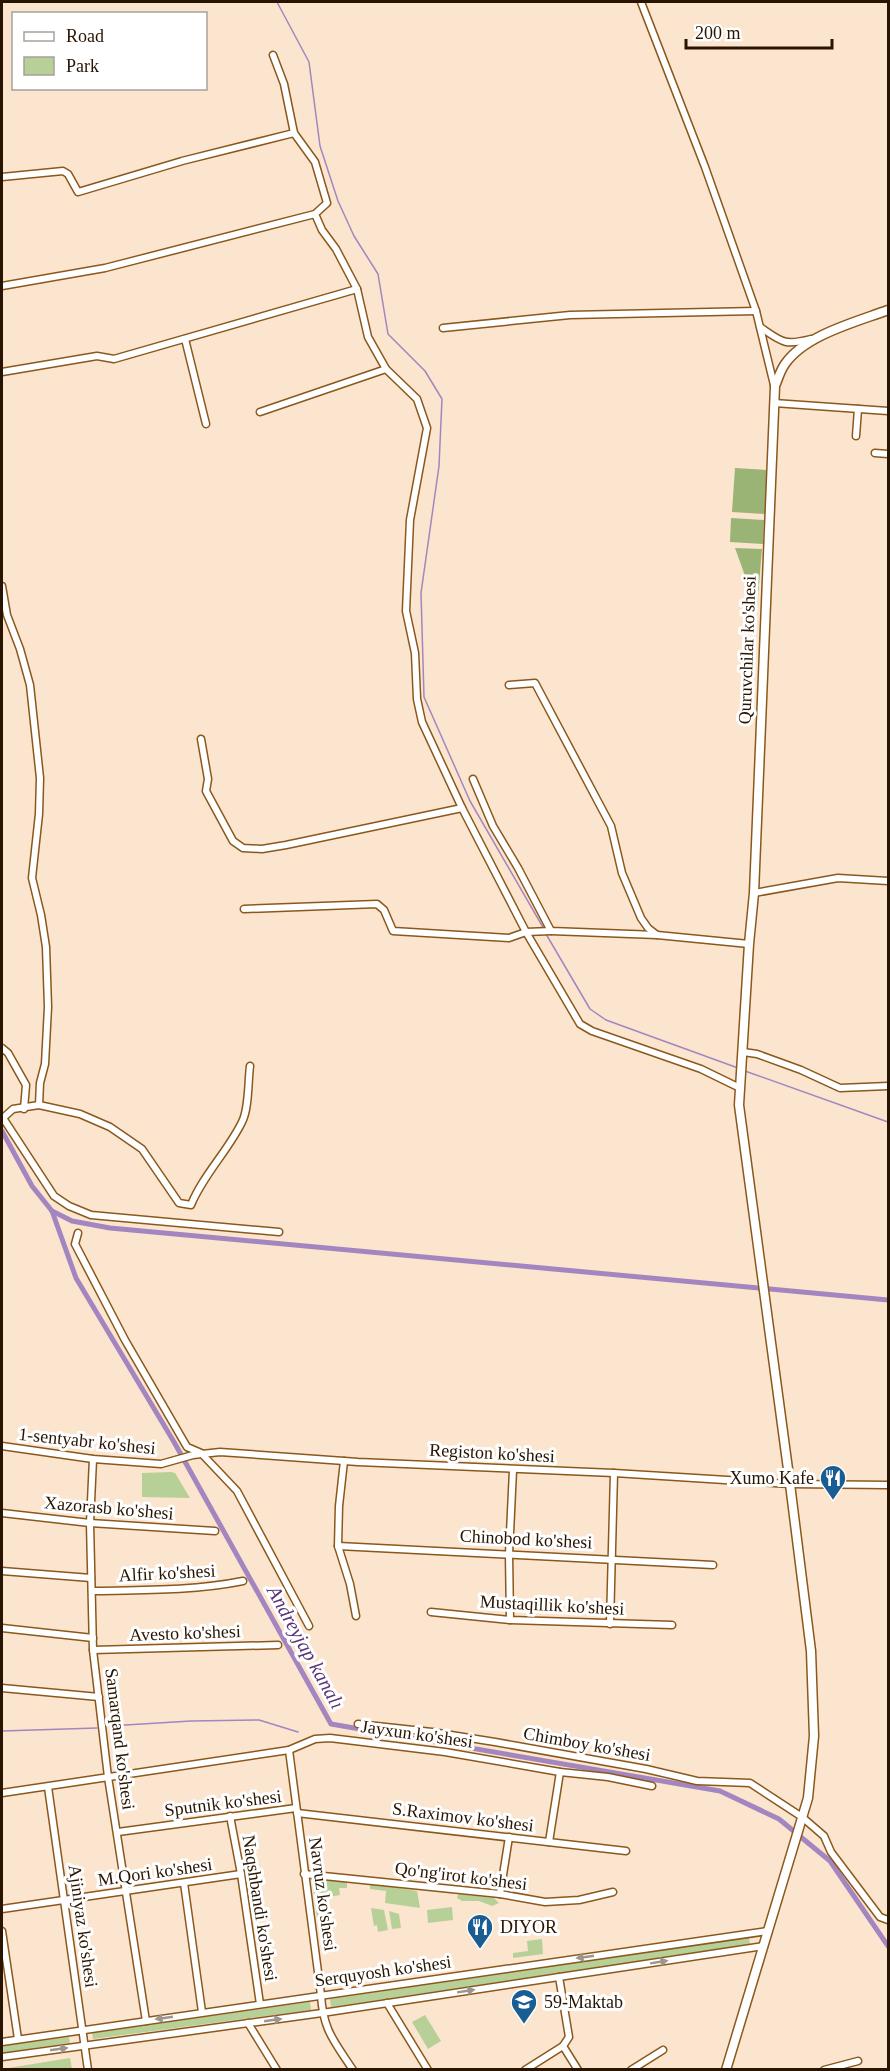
<svg xmlns="http://www.w3.org/2000/svg" width="890" height="2071" viewBox="0 0 890 2071" font-family="Georgia,serif">
<style>
.green{fill:#b7d097}
.forest{fill:#9ab476}
.lines{fill:none;stroke-linecap:round;stroke-linejoin:round}
.stream{stroke:#a386bf;stroke-width:1.5}
.canal{stroke:#a386bf;stroke-width:5}
.minor-casing{stroke:#8a581c;stroke-width:9}
.major-casing{stroke:#8a581c;stroke-width:11}
.minor{stroke:#fff;stroke-width:6}
.major{stroke:#fff;stroke-width:8}
.oneway{fill:#9e958c}
.labels{text-anchor:middle;stroke-width:6;stroke-linejoin:round;paint-order:stroke}
.street-label{font-size:18px;fill:#281400;stroke:#fff}
.poi-label{font-size:18px;fill:#281400;stroke:#fff;text-anchor:start}
.water-label{font-size:20px;font-style:italic;fill:#5a347b;stroke:#fff}
</style>
<rect width="100%" height="100%" fill="#fce5ce"/>
<g class="green">
<polygon points="171,1472 175,1473 190,1498 142,1497 142,1473"/>
<polygon points="312,1879 347,1881 347,1888 339,1888 340,1895 323,1898 326,1916 317,1918"/>
<polygon points="370,1883 417,1891 420,1908 385,1903 386,1891 370,1889"/>
<polygon points="458,1894 494,1898 499,1903 492,1906 479,1901 462,1901 457,1898"/>
<polygon points="452,1907 453,1920 428,1923 427,1910"/>
<polygon points="371,1908 384,1910 388,1930 378,1932 377,1925 374,1926"/>
<polygon points="389,1911 399,1914 401,1928 392,1929"/>
<polygon points="749,1937 750,1945 331,2007 330,1999"/>
<polygon points="542,1939 543,1954 513,1958 513,1953 528,1951 527,1941"/>
<polygon points="310,2002 311,2010 93,2039 92,2033"/>
<polygon points="425,2015 441,2041 428,2049 412,2022"/>
<polygon points="69,2037 70,2043 2,2053 2,2046"/>
<polygon points="70,2058 72,2069 2,2069"/>
</g>
<g class="forest">
<polygon points="735,468 768,470 765,514 732,512"/>
<polygon points="731,518 764,520 763,544 730,542"/>
<polygon points="735,548 762,549 757,609"/>
</g>
<g class="lines">
<g class="stream">
<polyline points="277,2 309,62 320,146 338,201 354,236 378,274 388,334 425,371 442,399 439,466 421,593 424,697 470,801 544,929"/>
<polyline points="546,934 590,1009 606,1020 738,1068"/>
<polyline points="745,1071 888,1122"/>
<polyline points="109,1726 191,1721 259,1720 298,1732"/>
<polyline points="2,1731 97,1728"/>
</g>
<g class="canal">
<polyline points="2,1131 32,1186 52,1211 76,1278 174,1442 331,1724 720,1791 779,1819 830,1861 888,1946"/>
<polyline points="52,1211 72,1221 110,1228 888,1300"/>
</g>
<g class="minor-casing">
<g id="minor">
<polyline points="641,2 705,167 756,311 774,385"/>
<polyline points="273,55 284,84 294,133 315,162 327,203 315,214 322,230 336,249 357,289 368,337 386,369 417,399 427,428 410,520 406,611 415,653 417,699 422,722 462,808 526,932 580,1024 592,1031 701,1069 740,1088"/>
<polyline points="2,177 63,171 68,174 78,192 182,161 294,133"/>
<polyline points="2,286 105,268 315,214"/>
<path d="M760,327C782,342 784,346 811,339"/>
<polyline points="443,328 570,315 756,311"/>
<polyline points="185,339 206,424"/>
<polyline points="2,372 97,356 114,359 357,289"/>
<polyline points="774,403 888,411"/>
<polyline points="260,412 386,369"/>
<polyline points="856,436 858,409"/>
<polyline points="875,453 888,454"/>
<polyline points="2,586 7,615 20,649 30,685 40,778 39,814 32,878 41,915 46,947 48,1007 45,1064 40,1083 39,1105"/>
<polyline points="509,685 535,683 611,826 622,873 641,918 648,928 657,935"/>
<polyline points="201,739 208,779 206,791 233,841 243,848 262,849 286,845 462,808"/>
<polyline points="473,779 493,826 518,868 551,931 657,935 749,944"/>
<polyline points="754,893 838,878 888,881"/>
<polyline points="244,909 377,904 384,910 393,931 509,938 526,932 551,931"/>
<polyline points="2,1048 8,1053 26,1085 24,1109"/>
<polyline points="743,1052 757,1054 801,1070 840,1088 888,1086"/>
<path d="M250,1066C248,1081 249,1109 242,1122C228,1151 203,1175 191,1205L179,1203L142,1149L110,1127L80,1114L39,1105L13,1109L3,1118L54,1196L69,1206L91,1215L279,1232"/>
<polyline points="78,1233 75,1244 125,1340 187,1447 201,1453 237,1491 309,1626"/>
<polyline points="2,1446 93,1459 161,1464 193,1455 220,1452 358,1462 614,1473 790,1484 888,1485"/>
<polyline points="93,1459 90,1523 93,1650 108,1777 146,2021"/>
<polyline points="344,1461 339,1506 338,1546 350,1584 356,1616"/>
<polyline points="2,1513 90,1523 215,1531"/>
<polyline points="338,1546 713,1565"/>
<polyline points="2,1571 91,1578"/>
<path d="M92,1591C143,1590 193,1591 243,1581"/>
<polyline points="431,1612 510,1620 672,1625"/>
<polyline points="510,1620 509,1554 513,1470"/>
<polyline points="610,1624 614,1473"/>
<polyline points="2,1628 93,1638"/>
<polyline points="93,1650 278,1645"/>
<polyline points="2,1688 99,1697"/>
<polyline points="358,1724 432,1732 495,1742 646,1769 697,1781 750,1783 802,1817 824,1836 831,1852 880,1917 888,1920"/>
<path d="M289,1750L321,1995C323,2030 334,2041 353,2070"/>
<polyline points="48,1787 88,2070"/>
<polyline points="2,1793 289,1750 315,1739 330,1738 445,1752 560,1772 608,1777 652,1786"/>
<polyline points="297,1813 626,1851"/>
<polyline points="230,1816 241,1874 260,2004"/>
<polyline points="118,1832 296,1808"/>
<polyline points="549,1842 560,1772"/>
<polyline points="304,1874 500,1894 545,1902 579,1900 613,1892"/>
<polyline points="184,1883 202,2012"/>
<polyline points="500,1894 509,1837"/>
<polyline points="2,1909 241,1874"/>
<polyline points="2,1931 18,2039"/>
<polyline points="559,1977 569,2037 563,2046 578,2070"/>
<polyline points="387,2003 428,2070"/>
<polyline points="248,2023 277,2070"/>
<polyline points="2,2042 768,1931"/>
<polyline points="2,2057 322,2013 764,1946"/>
<polyline points="525,2070 563,2046"/>
<polyline points="631,2070 663,2050"/>
<polyline points="824,2070 858,2061"/>
</g>
</g>
<g class="major-casing">
<path id="major" d="M726,2070L808,1798L814,1736L811,1651L790,1484L739,1105L749,944L754,893L775,386C778,379 780,371 785,364C805,335 856,322 888,310"/>
</g>
<use href="#minor" class="minor"/>
<use href="#major" class="major"/>
</g>
<defs><path id="oneway-solid" d="M-6-.8H1V-3.2L6.5 0L1 3.2V.8H-6Z" transform="scale(1.5)"/></defs>
<g class="oneway">
<use href="#oneway-solid" transform="translate(585 1957) rotate(172)"/>
<use href="#oneway-solid" transform="translate(659 1962) rotate(-9)"/>
<use href="#oneway-solid" transform="translate(466 1991) rotate(-9)"/>
<use href="#oneway-solid" transform="translate(164 2018) rotate(172)"/>
<use href="#oneway-solid" transform="translate(273 2020) rotate(-8)"/>
<use href="#oneway-solid" transform="translate(59 2049) rotate(-8)"/>
</g>
<defs>
<g id="restaurant-pin" transform="scale(1.35)"><path d="M0 17L-7.5 6A9.5 9.5 0 1 1 7.5 6Z" fill="#195d92" stroke="#fff"/><path d="M-5-6h1v4h1v-4h1v4h1v-4h1v5L-1.5 .5V6h-2V.5L-5-1ZM5-6V6H3V1.5H1.5Q1.5-4 5-6Z" fill="#fff"/></g>
<g id="school-pin" transform="scale(1.35)"><path d="M0 17L-7.5 6A9.5 9.5 0 1 1 7.5 6Z" fill="#195d92" stroke="#fff"/><path d="M0-5L7-2L0 1L-7-2ZM-4 1L0 2.5L4 1V4Q0 6-4 4Z" fill="#fff"/></g>
</defs>
<g fill-rule="evenodd">
<use href="#restaurant-pin" x="833" y="1478"/>
<use href="#restaurant-pin" x="480" y="1927"/>
<use href="#school-pin" x="524" y="2002"/>
</g>
<g class="labels">
<g class="street-label">
<text transform="translate(747 650) rotate(-88)" y="6">Quruvchilar ko'shesi</text>
<text transform="translate(87 1441) rotate(6)" y="6">1-sentyabr ko'shesi</text>
<text transform="translate(492 1453) rotate(3)" y="6">Registon ko'shesi</text>
<text transform="translate(109 1508) rotate(5)" y="6">Xazorasb ko'shesi</text>
<text transform="translate(526 1539) rotate(3)" y="6">Chinobod ko'shesi</text>
<text transform="translate(167 1573) rotate(-3)" y="6">Alfir ko'shesi</text>
<text transform="translate(552 1605) rotate(3)" y="6">Mustaqillik ko'shesi</text>
<text transform="translate(185 1633) rotate(-2)" y="6">Avesto ko'shesi</text>
<text transform="translate(417 1734) rotate(8)" y="6">Jayxun ko'shesi</text>
<text transform="translate(120 1739) rotate(83)" y="6">Samarqand ko'shesi</text>
<text transform="translate(587 1744) rotate(10)" y="6">Chimboy ko'shesi</text>
<text transform="translate(223 1803) rotate(-7)" y="6">Sputnik ko'shesi</text>
<text transform="translate(463 1817) rotate(7)" y="6">S.Raximov ko'shesi</text>
<text transform="translate(155 1872) rotate(-8)" y="6">M.Qori ko'shesi</text>
<text transform="translate(461 1876) rotate(7)" y="6">Qo'ng'irot ko'shesi</text>
<text transform="translate(323 1894) rotate(82)" y="6">Navruz ko'shesi</text>
<text transform="translate(260 1908) rotate(81)" y="6">Naqshbandi ko'shesi</text>
<text transform="translate(83 1926) rotate(82)" y="6">Ajiniyaz ko'shesi</text>
<text transform="translate(383 1971) rotate(-8)" y="6">Serquyosh ko'shesi</text>
</g>
<g class="poi-label">
<text x="814" y="1484" text-anchor="end">Xumo Kafe</text>
<text x="500" y="1933">DIYOR</text>
<text x="544" y="2008">59-Maktab</text>
</g>
<g class="water-label">
<text transform="translate(306 1647) rotate(61)" y="7">Andreyjap kanalı</text>
</g>
</g>
<rect width="890" height="2071" fill="none" stroke="#281400" stroke-width="6"/>
<rect x="12" y="12" width="195" height="78" fill="#ffffff" stroke="#a9a199" stroke-width="1.5"/>
<rect x="24" y="32" width="30" height="9" fill="#ffffff" stroke="#a9a199" stroke-width="1.5"/>
<text x="66" y="42" font-size="18" fill="#281400">Road</text>
<rect x="24" y="57" width="30" height="18" fill="#b7d097" stroke="#a9a199" stroke-width="1.5"/>
<text x="66" y="72" font-size="18" fill="#281400">Park</text>
<path d="M686 39v9h146v-9" fill="none" stroke="#281400" stroke-width="3"/>
<text x="695" y="39" font-size="18" fill="#281400" stroke="#ffffff" stroke-width="4.5" paint-order="stroke">200 m</text>
</svg>
